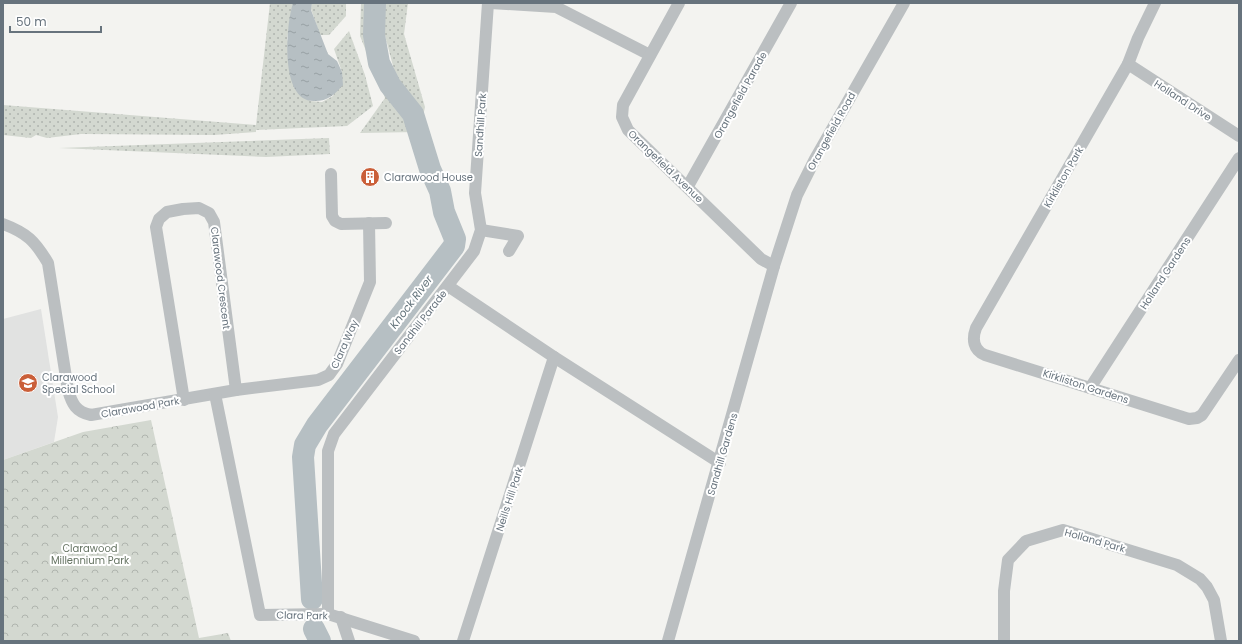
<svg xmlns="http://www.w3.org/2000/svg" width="1242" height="644" viewBox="0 0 1242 644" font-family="Poppins,sans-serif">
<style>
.built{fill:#e1e2e1}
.grass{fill:url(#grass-dots)}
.park{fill:url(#park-crowns)}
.water{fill:url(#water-ripples)}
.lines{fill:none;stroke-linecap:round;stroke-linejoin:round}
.river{stroke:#b6bfc3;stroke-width:22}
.minor{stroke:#bbbfc1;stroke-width:12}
.labels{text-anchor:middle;stroke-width:4;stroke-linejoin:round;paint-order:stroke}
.street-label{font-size:10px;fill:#67737d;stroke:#fff}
.poi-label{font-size:10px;fill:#67737d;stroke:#fff;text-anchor:start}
.park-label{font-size:10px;fill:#677564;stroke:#fff}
.water-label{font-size:11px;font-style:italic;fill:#63737b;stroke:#fff}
</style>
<defs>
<pattern id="grass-dots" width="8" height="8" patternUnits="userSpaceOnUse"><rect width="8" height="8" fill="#d3d8d0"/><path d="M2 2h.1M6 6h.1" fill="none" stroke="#afb4ae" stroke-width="1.8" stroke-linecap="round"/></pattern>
<pattern id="park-crowns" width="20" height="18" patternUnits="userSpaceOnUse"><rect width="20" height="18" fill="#d3d8d0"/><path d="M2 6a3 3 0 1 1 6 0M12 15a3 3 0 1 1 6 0" fill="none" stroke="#afb4ae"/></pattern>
<pattern id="water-ripples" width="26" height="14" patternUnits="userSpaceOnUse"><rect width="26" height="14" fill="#b6bfc3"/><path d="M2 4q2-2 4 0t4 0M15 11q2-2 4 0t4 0" fill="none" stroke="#98a0a4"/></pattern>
</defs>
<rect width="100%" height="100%" fill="#f3f3f0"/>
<polygon class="built" points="41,309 58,417 54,442 3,460 3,319"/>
<g class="grass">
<polygon points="270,3 293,3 287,39 310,101 322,102 333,96 342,72 334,49 349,31 365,75 373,106 347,126 256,130 256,132 214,135 81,134 47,138 36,135 31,138 3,135 3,105 256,125"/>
<polygon points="312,3 346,3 346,16 329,35 320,35 311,9"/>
<polygon points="361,3 372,3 371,44 386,88 417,132 360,133 385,98 360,36"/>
<polygon points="384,3 408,3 404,34 425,107 421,126 398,85 382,24"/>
<polygon points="329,138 330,154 266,157 59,148"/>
</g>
<polygon class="park" points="151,420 199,638 228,633 231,641 3,641 3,460 83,432"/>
<path class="water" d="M293,3H312L311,10L328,54L337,61L342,72L343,85C334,95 328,101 315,101C279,103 286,24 293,3Z"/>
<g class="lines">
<g class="river">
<polyline points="312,599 303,457 305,445 317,425 454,246 455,239 444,212 440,191 430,169 413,114 390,85 379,63 374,35 375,3"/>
<polyline points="314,629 320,641"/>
</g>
<g class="minor">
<polyline points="491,3 556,7 650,55"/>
<polyline points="679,3 623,105 622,117 628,130 761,259 774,266"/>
<path d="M1155,3L1138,38L1128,64L976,328C972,339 973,350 985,355L1189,419L1197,418L1202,415L1239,360"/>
<polyline points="1128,64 1239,136"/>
<polyline points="331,174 332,216 335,221 341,224 386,223"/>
<polyline points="688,186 791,3"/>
<path d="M3,224C27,233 35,241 48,263L68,390C72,404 76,412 91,415L236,390L318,380L329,375L337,364L370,282L369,223"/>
<polyline points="481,230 518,236 509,251"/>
<polyline points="448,286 554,357 720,463"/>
<polyline points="1090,388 1239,158"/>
<polyline points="215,394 260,615 328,614 414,641"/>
<polyline points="184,400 156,227 159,219 167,212 183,209 199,208 209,213 214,222 236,390"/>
<polyline points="328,614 328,451 334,434 474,251 481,230 475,193 488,3"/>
<polyline points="341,617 349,641"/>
<polyline points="463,641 554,357"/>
<polyline points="668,641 774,266 797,195 815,159 904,3"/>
<polyline points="1004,641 1004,591 1008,560 1026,541 1063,530 1177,565 1200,579 1207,587 1214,600 1221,641"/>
</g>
</g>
<defs>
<g id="building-disc" transform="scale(1)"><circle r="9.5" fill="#ca5f39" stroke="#fff"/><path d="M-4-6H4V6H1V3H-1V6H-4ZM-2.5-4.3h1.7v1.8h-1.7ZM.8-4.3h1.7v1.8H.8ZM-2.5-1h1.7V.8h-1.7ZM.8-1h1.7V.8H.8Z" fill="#fff"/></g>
<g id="school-disc" transform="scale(1)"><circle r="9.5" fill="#ca5f39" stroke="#fff"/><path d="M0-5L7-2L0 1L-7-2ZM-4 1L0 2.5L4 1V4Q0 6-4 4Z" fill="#fff"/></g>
</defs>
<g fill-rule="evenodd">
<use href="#building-disc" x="370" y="177"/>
<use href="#school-disc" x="28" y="383"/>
</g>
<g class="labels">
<g class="street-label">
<text transform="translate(740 95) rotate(-61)" y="4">Orangefield Parade</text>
<text transform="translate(1183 100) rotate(33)" y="4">Holland Drive</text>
<text transform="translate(480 125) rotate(-86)" y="4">Sandhill Park</text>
<text transform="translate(831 131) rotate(-61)" y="4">Orangefield Road</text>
<text transform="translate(666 166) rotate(44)" y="4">Orangefield Avenue</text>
<text transform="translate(1063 177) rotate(-60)" y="4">Kirkliston Park</text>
<text transform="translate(1165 273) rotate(-57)" y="4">Holland Gardens</text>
<text transform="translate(221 278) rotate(83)" y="4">Clarawood Crescent</text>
<text transform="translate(420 322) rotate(-52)" y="4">Sandhill Parade</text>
<text transform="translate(344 344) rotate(-66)" y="4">Clara Way</text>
<text transform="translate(1086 386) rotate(18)" y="4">Kirkliston Gardens</text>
<text transform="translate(140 407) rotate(-10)" y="4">Clarawood Park</text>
<text transform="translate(722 454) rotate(-74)" y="4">Sandhill Gardens</text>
<text transform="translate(509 499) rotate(-72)" y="4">Neills Hill Park</text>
<text transform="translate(1095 540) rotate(16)" y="4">Holland Park</text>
<text transform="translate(302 615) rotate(1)" y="4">Clara Park</text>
</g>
<g class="poi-label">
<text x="384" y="181">Clarawood House</text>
<text x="42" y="381">Clarawood<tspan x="42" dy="12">Special School</tspan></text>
</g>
<g class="park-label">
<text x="90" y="552">Clarawood<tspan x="90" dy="12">Millennium Park</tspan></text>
</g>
<g class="water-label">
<text transform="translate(411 302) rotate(-53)" y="4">Knock River</text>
</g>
</g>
<rect width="1242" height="644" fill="none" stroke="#67737d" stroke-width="8"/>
<path d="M10 26v6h91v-6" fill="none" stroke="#67737d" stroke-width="2"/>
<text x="16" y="26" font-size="12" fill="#67737d" stroke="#ffffff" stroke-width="3" paint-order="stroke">50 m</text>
</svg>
